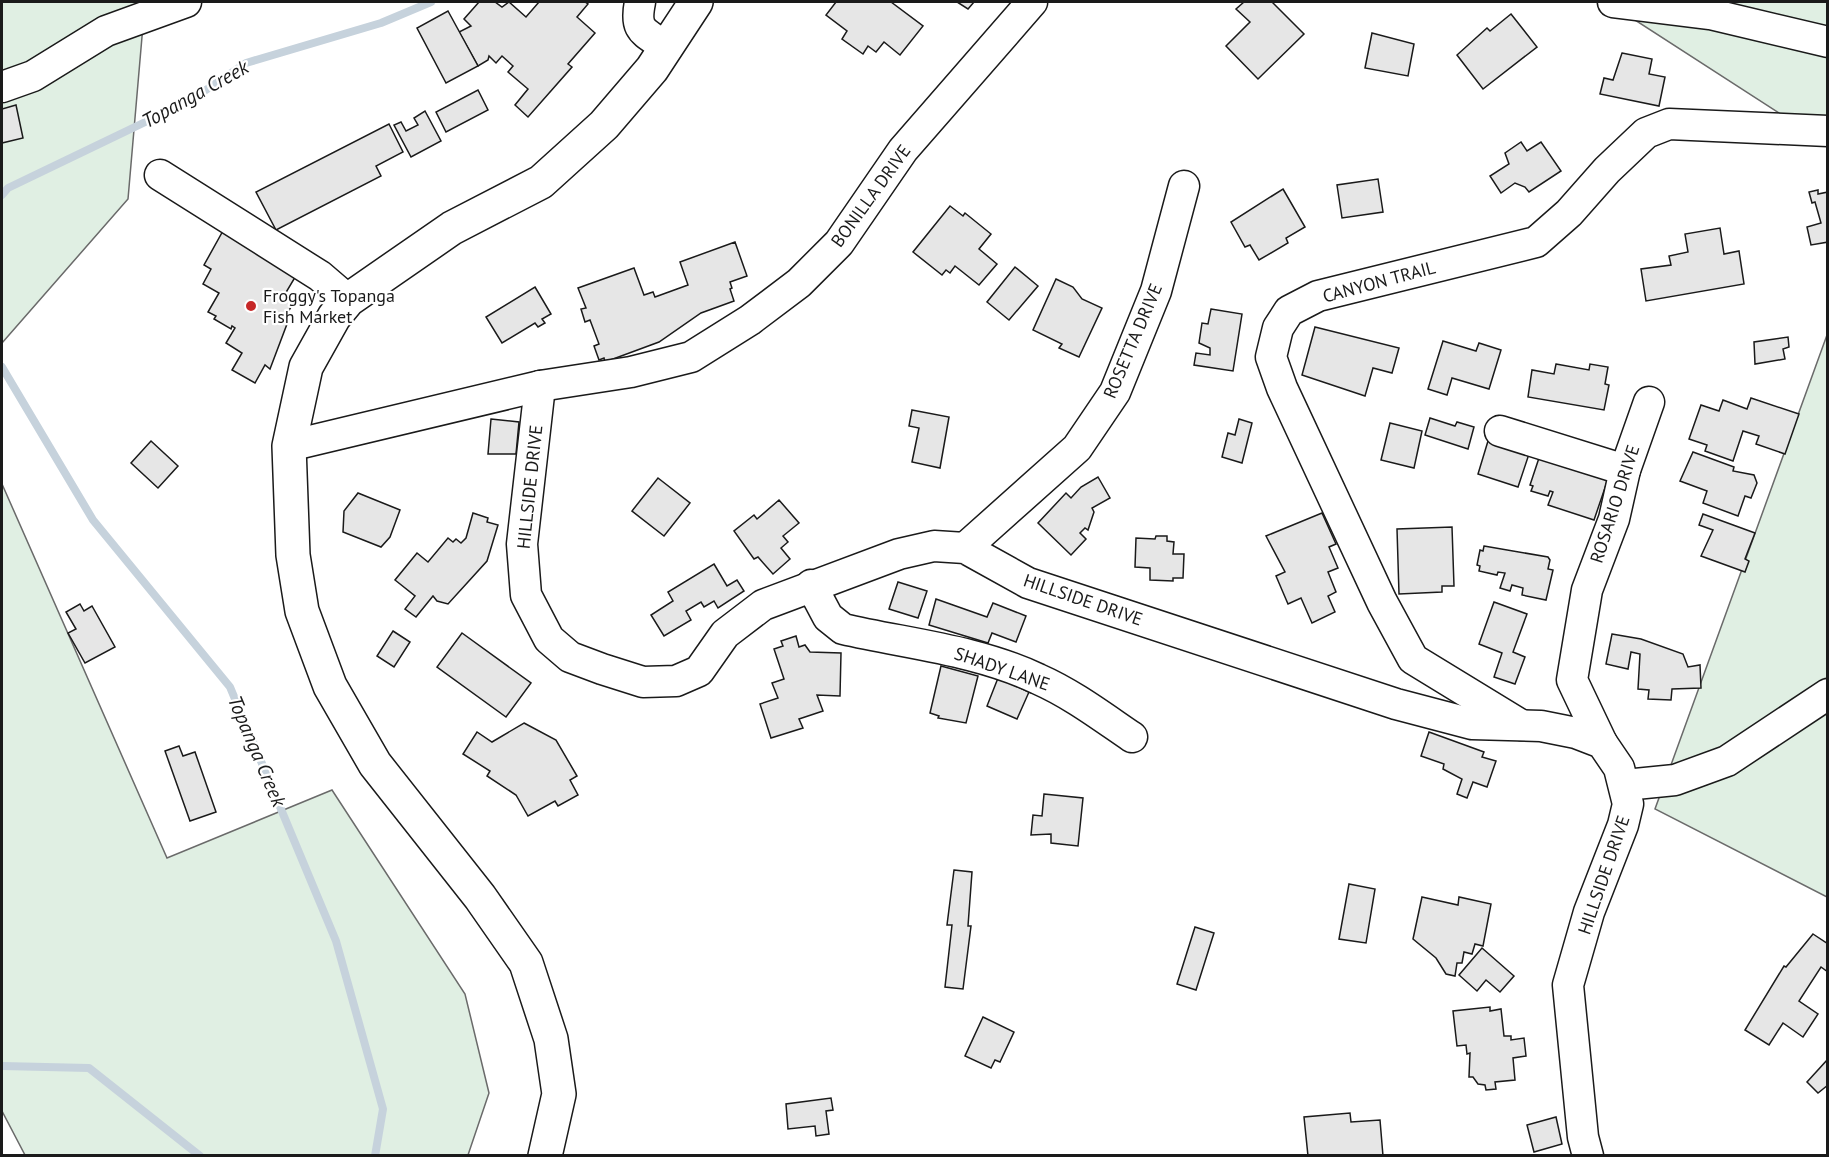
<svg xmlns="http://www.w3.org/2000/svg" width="1829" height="1157" viewBox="0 0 1829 1157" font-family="'PT Sans',sans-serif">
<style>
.green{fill:#e0efe3;stroke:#6a6a6a;stroke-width:1.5}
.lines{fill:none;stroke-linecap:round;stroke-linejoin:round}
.stream{stroke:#c6d2dc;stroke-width:8}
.building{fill:#e6e6e6;stroke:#1a1a1a;stroke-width:1.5}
.minor-casing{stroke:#1a1a1a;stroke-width:33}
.major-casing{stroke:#1a1a1a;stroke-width:36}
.minor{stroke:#fff;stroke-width:30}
.major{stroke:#fff;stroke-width:33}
.poi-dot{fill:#c62828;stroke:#fff;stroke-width:2}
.labels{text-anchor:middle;stroke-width:4.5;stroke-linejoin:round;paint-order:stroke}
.street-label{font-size:18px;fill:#1a1a1a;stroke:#fff}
.poi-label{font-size:18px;fill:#1a1a1a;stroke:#fff;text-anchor:start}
.water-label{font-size:20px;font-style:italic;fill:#1a1a1a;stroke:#fff}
</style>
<rect width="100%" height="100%" fill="#fff"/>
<g class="green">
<polygon points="2,2 145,2 128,199 2,343"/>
<polygon points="1607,2 1827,2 1827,144"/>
<polygon points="1827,335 1827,897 1655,809"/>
<polygon points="2,484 167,858 332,790 465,994 489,1093 468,1155 25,1155 2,1111"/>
</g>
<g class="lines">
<g class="stream">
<polyline points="2,195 8,188 191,100 246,63 381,23 431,2"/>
<polyline points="2,367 93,520 230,687 336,941 383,1109 375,1156"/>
<polyline points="2,1066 89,1068 200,1156"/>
</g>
</g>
<g class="building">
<polygon points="479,2 495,2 502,7 509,2 526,17 539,2 585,2 588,4 577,17 595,33 568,64 572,67 528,117 515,105 528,89 508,72 513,66 502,56 496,63 489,56 488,60 478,66 459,32 471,26 464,19"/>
<polygon points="836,2 891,2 923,26 900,55 884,42 876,52 868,46 863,54 842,39 847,31 826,15"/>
<polygon points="957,2 974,2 968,9"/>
<polygon points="1244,2 1272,2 1304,34 1258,79 1226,46 1250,22 1236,9"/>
<polygon points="448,11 478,66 446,83 417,28"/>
<polygon points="1511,14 1537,47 1483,89 1457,55 1487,28 1490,31"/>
<polygon points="1372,33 1414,44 1408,76 1365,68"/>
<polygon points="1622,53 1652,59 1649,74 1665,77 1659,106 1600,94 1604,78 1613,80"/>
<polygon points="478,90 488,110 446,132 436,112"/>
<polygon points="16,105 23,138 2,143 2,109"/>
<polygon points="425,111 441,141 411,157 394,125 401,122 406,131 418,125 414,118"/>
<polygon points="389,124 403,152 376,166 381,176 276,230 256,192"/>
<polygon points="1521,142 1527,151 1541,142 1561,171 1529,192 1525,187 1515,183 1501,193 1490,176 1509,164 1505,153"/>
<polygon points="1378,179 1383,212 1342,218 1337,185"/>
<polygon points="1283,189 1305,227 1286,238 1288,243 1259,260 1250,245 1245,247 1231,222"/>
<polygon points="1818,190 1818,194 1828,192 1828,242 1811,245 1807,227 1821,223 1815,202 1812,203 1809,192"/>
<polygon points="950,206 963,216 965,213 991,234 979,249 997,264 979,285 955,266 950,273 946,270 942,275 913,252"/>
<polygon points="1720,228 1724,254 1739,251 1744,284 1646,301 1641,269 1671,265 1669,256 1688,252 1685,234"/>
<polygon points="224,229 297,274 285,294 295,301 282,321 287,324 270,369 265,365 255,383 232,370 242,353 226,343 235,328 232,326 231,329 214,319 216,316 208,312 219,293 203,284 211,269 204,265"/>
<polygon points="735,242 747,276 730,282 732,288 730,289 734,301 701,313 659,342 605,362 604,358 599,360 594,346 599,344 590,320 585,322 581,309 586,308 578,288 634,268 644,295 653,292 655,297 688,285 680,262"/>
<polygon points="1015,267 1038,286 1009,320 987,302"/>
<polygon points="1056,279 1073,287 1082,299 1102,308 1079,357 1059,348 1062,344 1033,330"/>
<polygon points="535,287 551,314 542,319 545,323 538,327 535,323 502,343 486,317"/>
<polygon points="1211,309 1242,314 1233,371 1194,365 1196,353 1210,355 1210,348 1199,343 1202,323 1208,324"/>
<polygon points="1315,327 1399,348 1392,373 1373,368 1365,396 1302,375"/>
<polygon points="1788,337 1789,347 1783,349 1785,359 1755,364 1754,342"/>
<polygon points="1443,341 1476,351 1479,343 1501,350 1489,389 1452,378 1447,395 1428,389"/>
<polygon points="1556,364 1589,370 1590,364 1608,367 1605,384 1609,385 1604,410 1528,397 1532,370 1554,374"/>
<polygon points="1751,398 1799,414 1785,454 1756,444 1759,436 1743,431 1733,461 1705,451 1707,445 1689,439 1701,405 1719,411 1723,400 1747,409"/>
<polygon points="912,410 949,417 940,468 912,462 919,428 909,426"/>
<polygon points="1430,418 1455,426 1457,422 1474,427 1468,449 1425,435"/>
<polygon points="491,419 519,422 516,454 488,454"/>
<polygon points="1239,419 1252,423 1242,463 1222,457 1228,433 1235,435"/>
<polygon points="1390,423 1422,431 1414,468 1381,460"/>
<polygon points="151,441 178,466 158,488 131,463"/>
<polygon points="1488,441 1529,454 1518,487 1478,474"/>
<polygon points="1693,452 1734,467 1733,471 1754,475 1757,483 1751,498 1745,496 1738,516 1703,503 1707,491 1680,481"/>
<polygon points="1540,455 1609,476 1594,520 1548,505 1553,492 1550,491 1548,496 1531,491 1533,486 1530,485"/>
<polygon points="1098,477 1110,498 1092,508 1094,512 1088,530 1085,528 1080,533 1086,539 1071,555 1038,523 1066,493 1071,498 1081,487"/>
<polygon points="658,478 690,503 664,536 632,511"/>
<polygon points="358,493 400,510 390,537 381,547 343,532 344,511"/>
<polygon points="779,500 799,523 783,536 788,542 781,548 790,559 773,574 758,557 754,559 734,531 754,515 757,519"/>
<polygon points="473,513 488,518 487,522 498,525 487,561 448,604 437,601 433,596 416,617 405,609 415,596 395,580 417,553 428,562 448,538 453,542 456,539 461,543 466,538"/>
<polygon points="1322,513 1336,544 1329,547 1338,568 1328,572 1336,592 1328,596 1335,612 1312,623 1301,598 1288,604 1276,576 1285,572 1266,536"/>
<polygon points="1703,514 1755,533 1745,559 1749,561 1745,572 1701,556 1713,530 1699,525"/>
<polygon points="1452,527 1454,586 1442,586 1442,592 1399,594 1397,529"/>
<polygon points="1156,536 1167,536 1167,541 1174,542 1173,554 1184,554 1183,578 1173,578 1173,581 1150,580 1150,568 1135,567 1136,538 1155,539"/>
<polygon points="1484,546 1548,557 1550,560 1548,569 1553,570 1546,600 1522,595 1523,588 1512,585 1510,591 1500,588 1505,573 1498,572 1497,575 1479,571 1480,566 1477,565 1480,550 1483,551"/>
<polygon points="714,564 727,586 737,580 744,591 718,608 714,601 704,607 701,602 686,611 691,620 664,636 651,615 673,601 668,592"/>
<polygon points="898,582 927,591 918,618 889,609"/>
<polygon points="936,599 987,617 993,603 1026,616 1016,642 992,633 988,643 929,625"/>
<polygon points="1494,602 1527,614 1513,652 1525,657 1515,684 1494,677 1502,653 1479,644"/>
<polygon points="80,604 84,611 92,606 115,647 85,663 68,633 76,629 66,612"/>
<polygon points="393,631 410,642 394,667 377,656"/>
<polygon points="462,633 531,683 506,717 437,667"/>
<polygon points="1612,634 1641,639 1683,654 1688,667 1700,665 1701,688 1672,689 1671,700 1648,699 1649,690 1638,689 1640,654 1631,652 1628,669 1606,664"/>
<polygon points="796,636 799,647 805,645 810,652 841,653 840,696 817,695 823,711 799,719 803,728 771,738 760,704 778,698 772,683 784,679 774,649 783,646 781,641"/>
<polygon points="941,666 978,676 966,723 938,718 939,716 930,713"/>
<polygon points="998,678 1029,692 1017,719 987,706"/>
<polygon points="524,723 556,740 577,776 570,780 578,795 558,806 555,801 528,816 516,795 487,776 490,771 463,754 477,732 492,742"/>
<polygon points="1429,732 1484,752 1482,757 1496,761 1487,787 1473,782 1467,798 1457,794 1462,779 1443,769 1444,764 1421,756"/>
<polygon points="179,746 183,756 195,752 216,812 190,821 165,751"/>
<polygon points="1044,794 1083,798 1078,846 1051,843 1051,834 1031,835 1033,815 1042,816"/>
<polygon points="954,870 972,872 968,926 971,926 963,989 945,987 952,925 947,925"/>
<polygon points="1349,884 1375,889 1366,943 1339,939"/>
<polygon points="1422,897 1458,905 1459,897 1491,904 1483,946 1475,944 1472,954 1464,952 1462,963 1457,963 1455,976 1446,974 1436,958 1413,939"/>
<polygon points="1195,927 1214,933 1196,990 1177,984"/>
<polygon points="1813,934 1828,944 1828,972 1821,967 1799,1001 1818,1014 1803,1037 1783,1023 1769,1045 1745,1030 1784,966 1786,967"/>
<polygon points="1482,948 1514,976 1500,992 1486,980 1477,991 1459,975"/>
<polygon points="1490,1007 1490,1011 1501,1009 1504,1036 1511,1036 1511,1040 1524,1038 1526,1056 1513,1058 1515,1080 1495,1082 1496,1089 1486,1090 1485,1085 1478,1084 1473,1077 1469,1077 1470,1053 1467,1054 1466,1045 1457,1046 1453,1011"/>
<polygon points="983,1017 1014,1032 1000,1062 995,1060 991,1068 965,1056"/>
<polygon points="1828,1059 1828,1085 1818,1093 1807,1082"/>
<polygon points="831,1098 833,1110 826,1111 829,1134 816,1136 815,1126 788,1129 786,1104"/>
<polygon points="1350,1113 1351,1122 1380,1120 1383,1156 1308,1156 1304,1117"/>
<polygon points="1556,1117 1562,1144 1534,1152 1527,1125"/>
</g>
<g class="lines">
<g class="minor-casing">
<g id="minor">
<path d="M640,2C634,32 644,31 667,48"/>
<polyline points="1613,2 1710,14 1828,42"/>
<polyline points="2,87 33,76 106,31 186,2"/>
<polyline points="160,175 320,276 348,300"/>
<polyline points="540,386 522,544 526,595 549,639 570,657 602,669 643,682 676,681 699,671 725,634 763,605 899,554 934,546 965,548 1028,583 1396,704 1472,724 1541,726 1576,733 1602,743 1619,768 1628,804 1623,825 1589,912 1568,985 1583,1137 1588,1156"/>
<polyline points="1500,431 1625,470"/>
<polyline points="289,446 540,386 631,372 691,357 750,320 799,283 839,243 903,150 1032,2"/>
<polyline points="965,548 1077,448 1115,392 1156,291 1184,186"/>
<path d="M811,585L828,617L843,629C908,644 977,650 1038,679C1072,694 1101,716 1132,737"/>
<polyline points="1521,725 1413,659 1382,602 1282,388 1271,357 1278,328 1289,311 1318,296 1536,242 1569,213 1607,170 1646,133 1669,124 1828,131"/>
<polyline points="1602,743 1572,680 1587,590 1614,519 1625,470 1649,402"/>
<polyline points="1625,785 1675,780 1727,761 1828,694"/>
</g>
</g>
<g class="major-casing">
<polyline id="major" points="545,1156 559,1094 551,1039 526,963 480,897 375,764 330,686 302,611 293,555 289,446 306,367 334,317 348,300 452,228 541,182 604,125 652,69 696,2"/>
</g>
<use href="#minor" class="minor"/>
<use href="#major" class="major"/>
</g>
<circle class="poi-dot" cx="251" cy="306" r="6"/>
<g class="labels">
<g class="street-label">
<text transform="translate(871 196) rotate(-54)" y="6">BONILLA DRIVE</text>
<text transform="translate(1379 282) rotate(-15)" y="6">CANYON TRAIL</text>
<text transform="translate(1133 341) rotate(-67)" y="6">ROSETTA DRIVE</text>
<text transform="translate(530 487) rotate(-84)" y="6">HILLSIDE DRIVE</text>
<text transform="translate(1615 504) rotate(-72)" y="6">ROSARIO DRIVE</text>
<text transform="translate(1083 600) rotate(19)" y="6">HILLSIDE DRIVE</text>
<text transform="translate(1002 669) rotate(19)" y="6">SHADY LANE</text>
<text transform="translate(1604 875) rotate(-71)" y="6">HILLSIDE DRIVE</text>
</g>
<g class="poi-label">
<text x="263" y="302">Froggy's Topanga<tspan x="263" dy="21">Fish Market</tspan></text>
</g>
<g class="water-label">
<text transform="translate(195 94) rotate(-29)" y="7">Topanga Creek</text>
<text transform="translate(257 751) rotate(67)" y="7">Topanga Creek</text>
</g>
</g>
<rect width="1829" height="1157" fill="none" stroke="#1a1a1a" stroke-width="6"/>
</svg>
